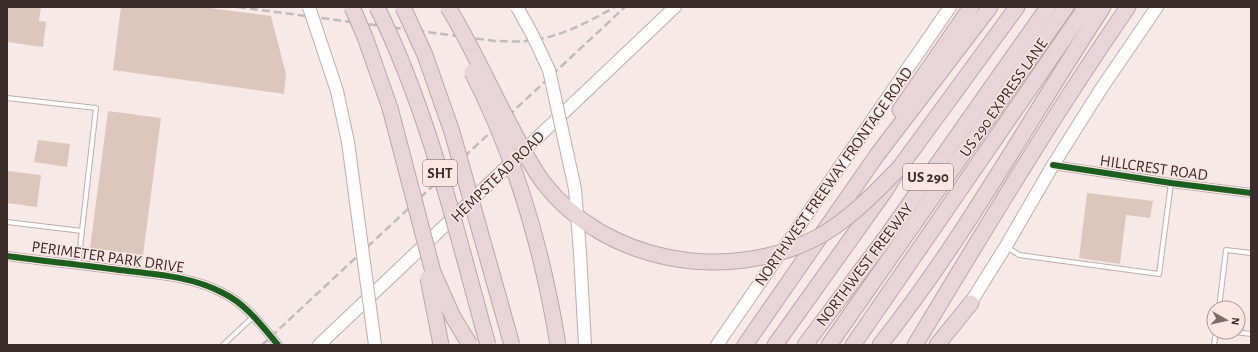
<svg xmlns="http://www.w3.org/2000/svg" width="1258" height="352" viewBox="0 0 1258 352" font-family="'Alegreya Sans',sans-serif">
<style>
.building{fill:#ddc7bd}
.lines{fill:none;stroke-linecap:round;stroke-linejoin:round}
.service-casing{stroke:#bcafae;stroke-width:6}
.minor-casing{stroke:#bcafae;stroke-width:10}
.secondary-casing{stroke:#bcafae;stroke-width:14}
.motorway-casing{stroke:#bda5a9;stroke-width:17}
.service{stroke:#fefcfc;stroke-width:4}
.minor{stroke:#fefcfc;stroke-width:8}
.secondary{stroke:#fefcfc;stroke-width:12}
.motorway{stroke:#e8d5da;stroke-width:15}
.rail{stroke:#c0bcbb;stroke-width:2.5;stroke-dasharray:8 4;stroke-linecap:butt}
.secondary-bridge-casing{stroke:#bcafae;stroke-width:14;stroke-linecap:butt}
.motorway-bridge-casing{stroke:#bda5a9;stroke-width:17;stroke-linecap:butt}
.secondary-bridge{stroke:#fefcfc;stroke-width:12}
.motorway-bridge{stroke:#e8d5da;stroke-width:15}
.cycleway-casing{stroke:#fce5e2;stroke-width:8}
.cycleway{stroke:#1b5e20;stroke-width:6}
.labels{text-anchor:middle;stroke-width:3;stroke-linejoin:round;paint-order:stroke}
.shield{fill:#fce5e2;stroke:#746461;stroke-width:1}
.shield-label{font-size:15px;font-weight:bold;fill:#3a2c2a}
.street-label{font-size:16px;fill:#3a2c2a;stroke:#fce5e2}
</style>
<rect width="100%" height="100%" fill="#f6e9e8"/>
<g class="building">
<polygon points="7,7 41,7 39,21 46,22 43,47 7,42"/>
<polygon points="121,7 202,7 271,16 286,74 284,94 113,70"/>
<polygon points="108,111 161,118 143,255 90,248"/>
<polygon points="38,140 70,144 67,167 34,162"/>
<polygon points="7,171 41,175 37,207 7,203"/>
<polygon points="1087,193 1153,201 1150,218 1126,215 1120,264 1079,258"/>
</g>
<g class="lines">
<g class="service-casing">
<g id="service">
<polyline points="7,98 96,108 78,265"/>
<polyline points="7,222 82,231"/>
<polyline points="1007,247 1019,255 1159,274 1171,183"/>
<polyline points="1219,308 1226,250 1251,253"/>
<polyline points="1235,332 1251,334"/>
<polyline points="223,345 254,316"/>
<polyline points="1214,345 1216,332"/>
</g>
</g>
<g class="minor-casing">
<g id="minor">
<polyline points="1053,165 1171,183 1251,193"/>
<path d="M7,256C44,261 82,265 119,270C154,274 191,276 223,293C246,304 262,326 278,345"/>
</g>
</g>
<g class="secondary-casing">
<g id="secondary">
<polyline points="580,253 585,345"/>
<polyline points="966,310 1006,246 1053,165 1101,89 1157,7"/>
<polyline points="319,345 675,7"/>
<polyline points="717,345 950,7"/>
</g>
</g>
<g class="motorway-casing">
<g id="motorway">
<polyline points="365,37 390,108"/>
<polyline points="900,110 971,7"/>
<polyline points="745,345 877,155 990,7"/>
<polyline points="775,345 885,191 900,167 1017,7"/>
<polyline points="805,345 889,233 1048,7"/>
<polyline points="829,345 1066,7"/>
<polyline points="853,345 1086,7"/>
<path d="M880,345C964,239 1029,120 1103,7"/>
<path d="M915,345C984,231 1052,117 1128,7"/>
<polyline points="937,345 971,303"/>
</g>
</g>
<use href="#service" class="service"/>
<use href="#minor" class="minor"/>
<use href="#secondary" class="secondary"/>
<use href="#motorway" class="motorway"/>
<g class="rail">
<path d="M238,7L495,41C505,41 516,42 526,41C559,38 586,23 615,7"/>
<polyline points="262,345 625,7"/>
</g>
<g class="secondary-bridge-casing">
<g id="secondary-bridge">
<polyline points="309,7 337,91 348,142 375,345"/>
<polyline points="517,7 532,34 549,70 575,189 580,253"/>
</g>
</g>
<g class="motorway-bridge-casing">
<g id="motorway-bridge">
<polyline points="352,7 365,37"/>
<path d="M377,7C430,114 456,231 488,345"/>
<polyline points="403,7 425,55 452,132 512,345"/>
<path d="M448,7C470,43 488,83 508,121C519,142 529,163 543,182C605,263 727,284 816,238C847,222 876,192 900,167"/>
<path d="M472,72C515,156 543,252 558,345"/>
<polyline points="390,108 433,272 453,317 470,345"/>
<polyline points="428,278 441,345"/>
</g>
</g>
<use href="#secondary-bridge" class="secondary-bridge"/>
<use href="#motorway-bridge" class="motorway-bridge"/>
<g class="cycleway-casing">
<g id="cycleway">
<polyline points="1053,165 1171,183 1251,193"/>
<path d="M7,256C44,261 82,265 119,270C154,274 191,276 223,293C246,304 262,326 278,345"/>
</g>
</g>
<use href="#cycleway" class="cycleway"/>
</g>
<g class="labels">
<g class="shield">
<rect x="423" y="160" width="34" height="26" rx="3"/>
<rect x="903" y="164" width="50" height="26" rx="3"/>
</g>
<g class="shield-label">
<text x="440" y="178">SHT</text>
<text x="928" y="182">US 290</text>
</g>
<g class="street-label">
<text transform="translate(1003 97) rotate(-55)" y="6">US 290 EXPRESS LANE</text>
<text transform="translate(1154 167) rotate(8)" y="6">HILLCREST ROAD</text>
<text transform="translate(497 176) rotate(-44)" y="6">HEMPSTEAD ROAD</text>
<text transform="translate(833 176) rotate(-55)" y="6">NORTHWEST FREEWAY FRONTAGE ROAD</text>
<text transform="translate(108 256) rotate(8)" y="6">PERIMETER PARK DRIVE</text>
<text transform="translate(864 264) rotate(-53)" y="6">NORTHWEST FREEWAY</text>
</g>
</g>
<rect width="1258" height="352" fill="none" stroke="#3a2c2a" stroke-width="16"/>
<g transform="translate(1226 320) rotate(98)"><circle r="19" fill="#fce5e2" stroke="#ae9b98"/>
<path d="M0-3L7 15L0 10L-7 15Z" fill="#7c6e6c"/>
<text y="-6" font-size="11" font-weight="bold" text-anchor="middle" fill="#3a2c2a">N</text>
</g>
</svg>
